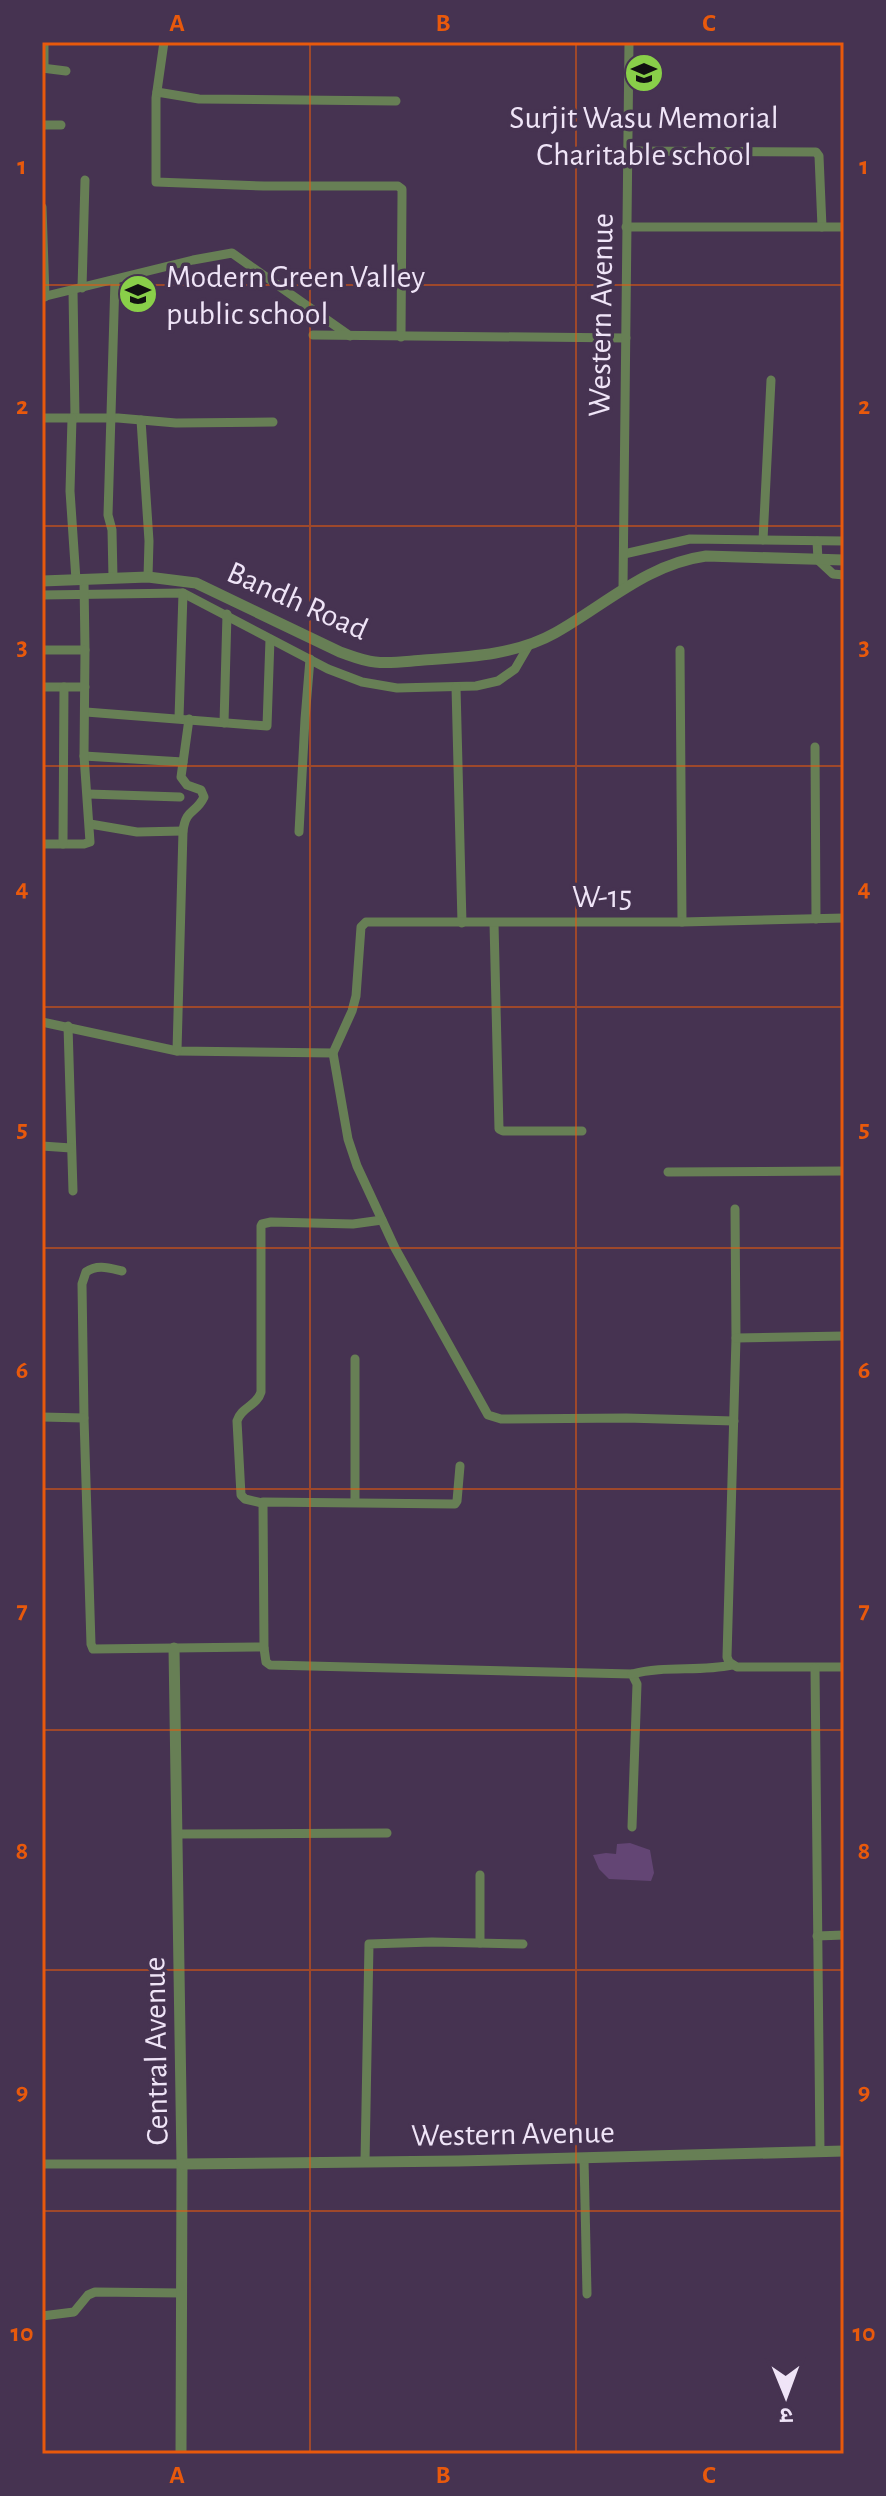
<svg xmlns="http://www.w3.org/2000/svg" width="886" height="2496" viewBox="0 0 886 2496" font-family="'Alegreya Sans','Noto Sans Devanagari',sans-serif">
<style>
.green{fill:#634574}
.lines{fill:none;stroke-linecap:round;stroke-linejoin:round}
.minor{stroke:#677f55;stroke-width:9}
.tertiary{stroke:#677f55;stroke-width:11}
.grid{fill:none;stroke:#e8590c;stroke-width:2;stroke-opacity:0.55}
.labels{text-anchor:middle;stroke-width:7;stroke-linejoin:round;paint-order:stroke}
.poi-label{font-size:32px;fill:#efe4f7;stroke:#463351}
.street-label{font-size:32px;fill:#efe4f7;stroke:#463351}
.neatline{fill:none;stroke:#e8590c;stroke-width:3}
.grid-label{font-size:26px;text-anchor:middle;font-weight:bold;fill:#e8590c}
</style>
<rect width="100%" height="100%" fill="#463351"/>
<polygon class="green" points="630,1843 650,1850 654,1873 651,1881 609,1879 599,1869 593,1855 606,1853 616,1854 617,1844"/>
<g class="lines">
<g class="minor">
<polyline points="164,42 156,98 156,182 264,186 398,186 402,189 402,196 401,337"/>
<polyline points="42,68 66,71"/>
<polyline points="44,68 44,42"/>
<polyline points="157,92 199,99 396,101"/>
<polyline points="42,125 61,125"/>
<polyline points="628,151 816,152 819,156 822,227"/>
<polyline points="42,207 45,297"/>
<polyline points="626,227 844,227"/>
<polyline points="82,288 85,180"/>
<polyline points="73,290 75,418"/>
<polyline points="42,297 193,260 232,253 350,336"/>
<polyline points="313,335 626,338"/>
<polyline points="42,418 118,418 176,423 273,422"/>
<polyline points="72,418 70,491 76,580"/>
<polyline points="141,420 149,541 148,577"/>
<polyline points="763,540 771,380"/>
<polyline points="817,541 818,560 833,574 844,575"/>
<polyline points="624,554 690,539 844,541"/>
<polyline points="113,578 112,530 108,515 115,280"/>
<polyline points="623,588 629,42"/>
<polyline points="42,595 183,593 328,669 362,682 397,688 476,686 498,681 515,669 529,645"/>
<polyline points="42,650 85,650 84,580"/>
<polyline points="680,650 682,922"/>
<polyline points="42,687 85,687"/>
<polyline points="456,687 462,923"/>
<polyline points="86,712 267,726 270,639"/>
<polyline points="179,718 183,593"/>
<polyline points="224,723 227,614"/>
<polyline points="815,747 816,919"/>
<polyline points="84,756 183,762"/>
<polyline points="88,794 180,797"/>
<polyline points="90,824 137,832 183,831"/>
<polyline points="299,832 305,719 310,659"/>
<polyline points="42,844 84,844 90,842 84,756 85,650"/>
<polyline points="63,844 64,687"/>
<polyline points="494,923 499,1129 503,1131 582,1131"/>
<polyline points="42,1022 177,1051 333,1053 352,1011 356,996 361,927 366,922 682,922 844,918"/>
<polyline points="68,1026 73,1191"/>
<path d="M177,1051L183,831C186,808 196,814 204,797L201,790L187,785L181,777L189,719"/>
<polyline points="333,1053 348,1139 357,1166 395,1248 488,1415 501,1419 626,1418 734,1421"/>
<polyline points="42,1146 71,1148"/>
<polyline points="668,1172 844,1171"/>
<polyline points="735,1209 736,1338 727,1657 729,1662 737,1667 844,1667"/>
<path d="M122,1271C109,1268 97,1264 86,1272L82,1284L84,1418L91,1644L93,1649L261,1647L264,1648L266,1662L270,1665L632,1674L637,1684L632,1827"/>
<polyline points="736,1338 844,1336"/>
<polyline points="355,1359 355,1501"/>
<polyline points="42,1417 84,1418"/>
<path d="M262,1503L245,1499L241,1495L237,1421C241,1407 257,1406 261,1392V1226L262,1224L271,1222L353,1224L382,1220"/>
<polyline points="264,1648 263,1502 455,1504 457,1501 460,1466"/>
<polyline points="815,1668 820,2152"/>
<path d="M632,1674C665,1665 699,1672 732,1665"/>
<polyline points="179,1834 387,1833"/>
<polyline points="817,1936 844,1935"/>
<polyline points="480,1943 480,1875"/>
<polyline points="584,2158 587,2294"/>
<polyline points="365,2162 369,1944 432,1942 523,1944"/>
<polyline points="42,2164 182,2164"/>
<polyline points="42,2316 74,2312 88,2295 95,2292 182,2293"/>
</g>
<g class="tertiary">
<path d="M42,581L148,577L196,583L340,652C352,656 363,661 375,662C391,664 408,661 424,660C468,657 516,655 555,633C605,605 647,564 706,556L844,560"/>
<polyline points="174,1648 182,2164 181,2454"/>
<polyline points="182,2164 458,2161 844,2151"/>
</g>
</g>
<path class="grid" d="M310,42V2454M576,42V2454M42,285H844M42,526H844M42,766H844M42,1007H844M42,1248H844M42,1489H844M42,1730H844M42,1970H844M42,2211H844"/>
<defs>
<g id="school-disc" transform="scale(2)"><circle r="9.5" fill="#89cf49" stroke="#463351"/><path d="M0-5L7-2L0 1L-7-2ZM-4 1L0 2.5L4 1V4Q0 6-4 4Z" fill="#111"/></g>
</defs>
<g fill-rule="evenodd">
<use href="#school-disc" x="644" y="73"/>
<use href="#school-disc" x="138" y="294"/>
</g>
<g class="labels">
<g class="poi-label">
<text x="644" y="128">Surjit Wasu Memorial<tspan x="644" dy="37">Charitable school</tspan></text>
<text x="166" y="287" text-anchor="start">Modern Green Valley<tspan x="166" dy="37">public school</tspan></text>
</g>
<g class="street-label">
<text transform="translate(600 315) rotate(-89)" y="11">Western Avenue</text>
<text transform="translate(298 600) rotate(24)" y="11">Bandh Road</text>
<text x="602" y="907">W-15</text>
<text transform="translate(155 2051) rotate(-91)" y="11">Central Avenue</text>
<text transform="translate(513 2133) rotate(-1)" y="11">Western Avenue</text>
</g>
</g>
<rect width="886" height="2496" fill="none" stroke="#463351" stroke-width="88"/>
<g transform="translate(786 2396) rotate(179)" stroke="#463351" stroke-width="6" paint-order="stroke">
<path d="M0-6L14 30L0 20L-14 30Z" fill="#efe4f7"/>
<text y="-12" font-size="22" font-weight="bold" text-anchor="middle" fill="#efe4f7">उ</text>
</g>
<rect x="44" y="44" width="798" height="2408" class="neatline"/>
<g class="grid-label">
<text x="177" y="31">A</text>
<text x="443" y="31">B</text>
<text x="709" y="31">C</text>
<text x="22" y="174">1</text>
<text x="864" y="174">1</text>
<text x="22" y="414">2</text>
<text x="864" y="414">2</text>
<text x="22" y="655">3</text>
<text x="864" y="655">3</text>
<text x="22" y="896">4</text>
<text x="864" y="896">4</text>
<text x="22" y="1137">5</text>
<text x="864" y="1137">5</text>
<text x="22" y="1378">6</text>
<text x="864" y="1378">6</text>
<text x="22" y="1618">7</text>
<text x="864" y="1618">7</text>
<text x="22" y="1859">8</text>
<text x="864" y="1859">8</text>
<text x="22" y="2100">9</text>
<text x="864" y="2100">9</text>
<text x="22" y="2341">10</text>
<text x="864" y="2341">10</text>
<text x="177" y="2483">A</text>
<text x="443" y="2483">B</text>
<text x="709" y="2483">C</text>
</g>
</svg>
